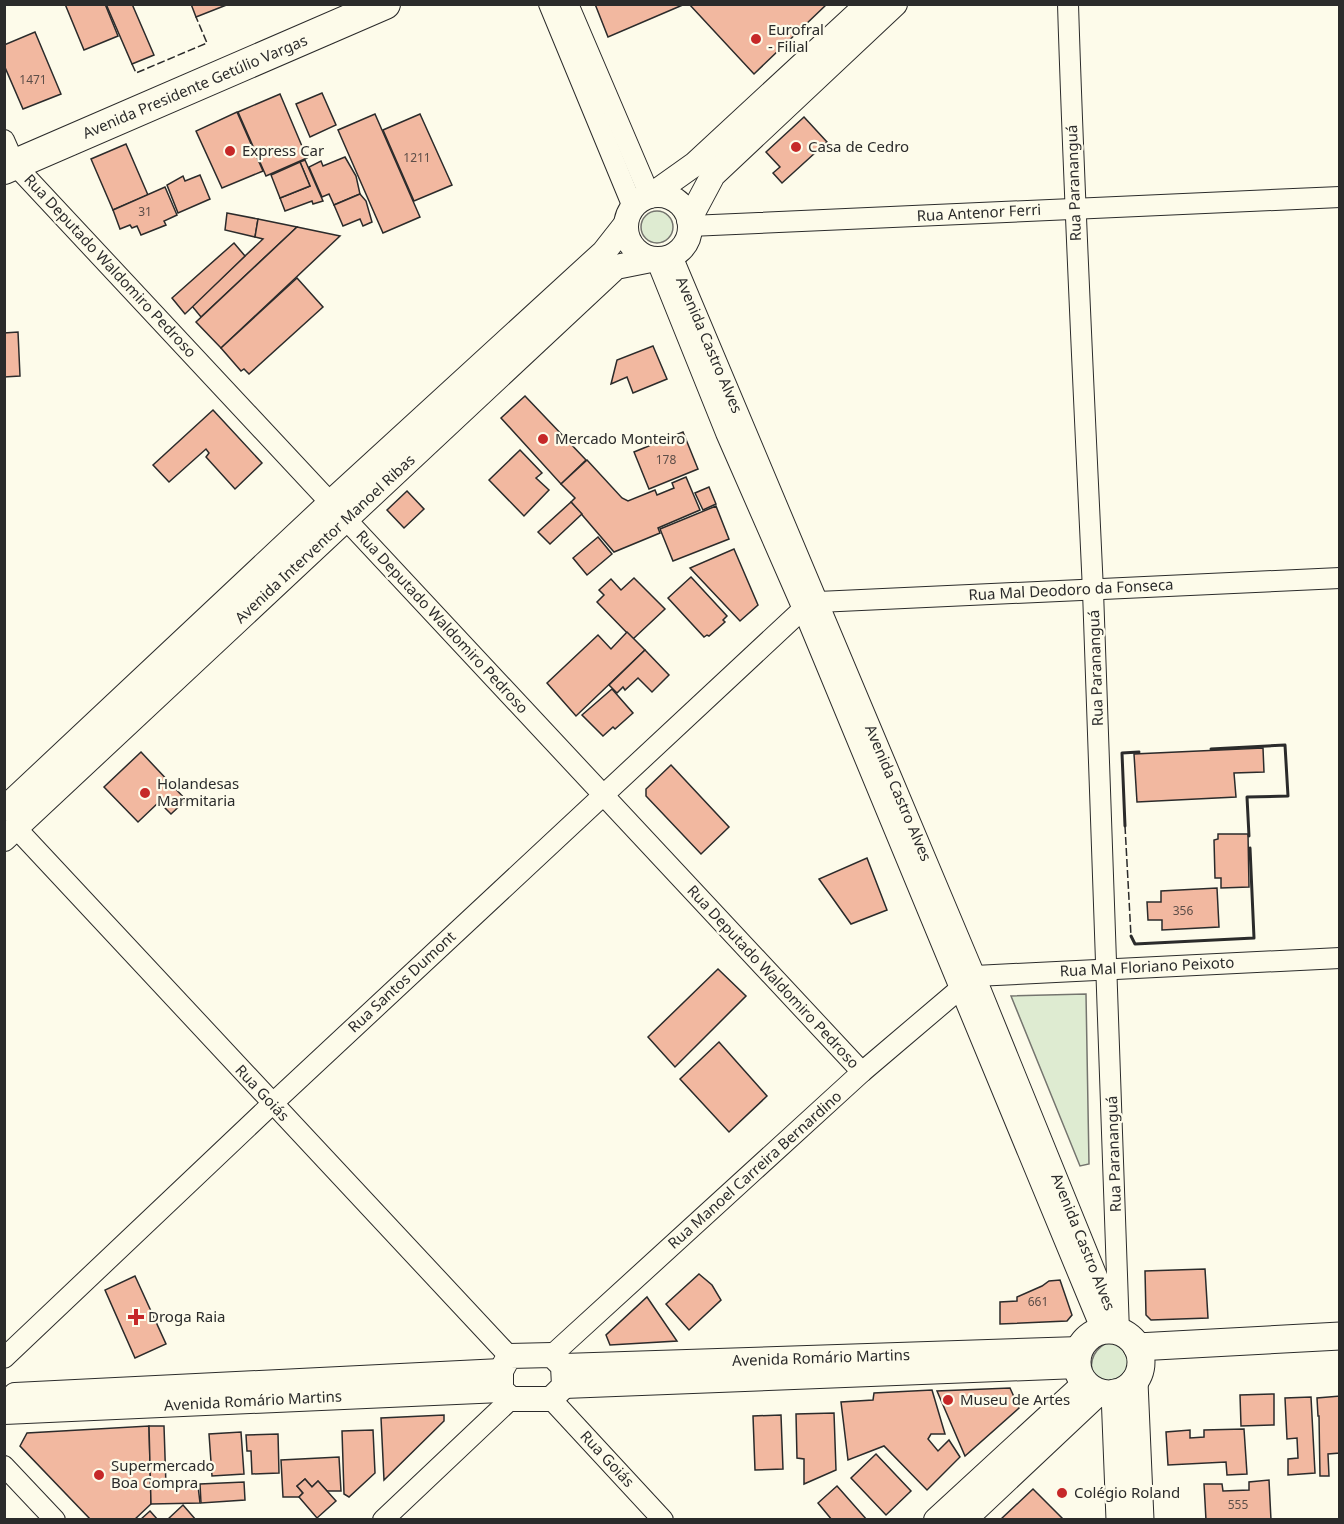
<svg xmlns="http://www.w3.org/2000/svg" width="1344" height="1524" viewBox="0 0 1344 1524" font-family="'Noto Sans',sans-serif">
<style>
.green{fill:#deebd1;stroke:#74746e;stroke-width:1.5}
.building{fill:#f2b8a0;stroke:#2b2b2b;stroke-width:1.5}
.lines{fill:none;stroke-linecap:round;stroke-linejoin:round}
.minor-casing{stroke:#2b2b2b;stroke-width:22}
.tertiary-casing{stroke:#2b2b2b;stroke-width:26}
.secondary-casing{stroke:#2b2b2b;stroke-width:29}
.primary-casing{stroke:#2b2b2b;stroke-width:32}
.minor{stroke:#fdfbea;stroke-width:20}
.tertiary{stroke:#fdfbea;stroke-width:24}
.secondary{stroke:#fdfbea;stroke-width:27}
.primary{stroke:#fdfbea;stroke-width:30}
.fence{stroke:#2b2b2b;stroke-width:1.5;stroke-dasharray:8 3;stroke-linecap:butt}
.wall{stroke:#2b2b2b;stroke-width:3}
.poi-dot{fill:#c62828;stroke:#fdfbea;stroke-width:2}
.labels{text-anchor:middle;stroke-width:4.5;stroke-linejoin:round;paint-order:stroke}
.number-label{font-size:12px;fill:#5d4e48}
.poi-label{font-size:15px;fill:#2b2b2b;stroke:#fdfbea;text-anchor:start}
.street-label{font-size:15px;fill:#2b2b2b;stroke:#fdfbea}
</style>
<rect width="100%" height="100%" fill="#fdfbea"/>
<g class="green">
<circle cx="657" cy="227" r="16"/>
<polygon points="1086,994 1089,1164 1080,1166 1011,996"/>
<path d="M1111,1341C1134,1342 1135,1371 1118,1380C1114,1382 1108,1383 1103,1384L1093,1377C1088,1360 1095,1347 1111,1341Z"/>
</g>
<g class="building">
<polygon points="65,4 105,4 118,36 84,50"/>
<polygon points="106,4 132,4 154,55 132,64"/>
<polygon points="191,4 229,4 196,17"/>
<polygon points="595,4 685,4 608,37"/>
<polygon points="689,4 827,4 754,74"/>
<polygon points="35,32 61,94 23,109 4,65 4,45"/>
<polygon points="322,93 336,125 310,137 296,104"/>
<polygon points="280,94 307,158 266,176 238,112"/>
<polygon points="237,112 263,171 222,188 196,131"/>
<polygon points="375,114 420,217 383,233 338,130"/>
<polygon points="420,114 452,185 414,201 383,130"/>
<polygon points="804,117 827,142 782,183 773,173 780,167 766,152"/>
<polygon points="126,144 148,195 113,210 91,159"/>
<polygon points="345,157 356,176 360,194 334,205 329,194 322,197 309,167 321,161 323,166"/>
<polygon points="305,160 323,201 313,204 312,201 285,211 280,198 310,186 300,162"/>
<polygon points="300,162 310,186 280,198 271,175"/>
<polygon points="200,175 210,199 178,213 167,185 183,176 185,181"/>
<polygon points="165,187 177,215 164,221 166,225 141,235 137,226 132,228 130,225 120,229 113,210"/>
<polygon points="360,194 366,201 372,222 363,226 360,219 343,226 334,205"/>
<polygon points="227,213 258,219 255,237 225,230"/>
<polygon points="258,219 297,227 201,317 192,306 263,239 255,237"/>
<polygon points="297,227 340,236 221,348 196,322"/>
<polygon points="234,243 245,256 185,314 172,298"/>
<polygon points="297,278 323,307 249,374 244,369 241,371 221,348"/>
<polygon points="18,332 20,376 4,377 4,333"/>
<polygon points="653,346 667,379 633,393 627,377 611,384 617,360"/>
<polygon points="525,396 586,460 561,484 501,418"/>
<polygon points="213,410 262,463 235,489 206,457 209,453 206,449 169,482 153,465"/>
<polygon points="683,432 698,469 649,489 634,452"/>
<polygon points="520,450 542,473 536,478 549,490 524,516 489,480"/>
<polygon points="587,460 622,498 628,501 655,490 657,495 674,488 672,483 686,477 700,510 658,528 660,533 614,552 571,502 575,498 561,484"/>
<polygon points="709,487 716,504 703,510 695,493"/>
<polygon points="407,491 424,509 404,528 387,510"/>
<polygon points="571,502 582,514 550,544 538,532"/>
<polygon points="716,506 729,539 673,561 660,529"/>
<polygon points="598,537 612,554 587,575 573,558"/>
<polygon points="734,549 758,605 740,621 690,568"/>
<polygon points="691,577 727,616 723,620 725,622 709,636 707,635 704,637 668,598"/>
<polygon points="634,578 665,609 633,639 597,602 604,595 599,590 611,579 621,590"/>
<polygon points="627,632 645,650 576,716 547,683 598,635 611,649"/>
<polygon points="645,650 669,675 652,692 638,678 625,690 623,687 617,693 609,685"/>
<polygon points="612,689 633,713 615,729 613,727 603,736 582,715"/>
<polygon points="1263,748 1264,772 1234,773 1236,797 1137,802 1134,754"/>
<polygon points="141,752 186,800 171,814 159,802 138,822 104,787"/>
<polygon points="671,765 729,827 701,854 646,796 646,789"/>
<polygon points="1218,834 1248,834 1249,887 1221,888 1221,878 1215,878 1214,840 1218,839"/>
<polygon points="867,858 887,910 851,924 819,879"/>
<polygon points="1217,888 1219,927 1162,930 1162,920 1148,920 1147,902 1161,902 1161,891"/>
<polygon points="718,969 746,996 675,1067 648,1037"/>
<polygon points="719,1042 767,1096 729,1132 680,1079"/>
<polygon points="1205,1269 1208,1318 1151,1320 1146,1315 1145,1271"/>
<polygon points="699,1274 712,1285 721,1300 689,1330 666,1304"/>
<polygon points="135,1276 166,1344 135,1358 105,1290"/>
<polygon points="1060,1280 1072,1315 1067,1321 1000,1324 1000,1302 1017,1301 1017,1297 1042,1286 1049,1281"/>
<polygon points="647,1297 677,1341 610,1345 606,1335"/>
<polygon points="1010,1388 1019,1408 965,1456 937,1391"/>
<polygon points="932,1390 945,1434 931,1434 928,1439 938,1451 949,1440 960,1457 927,1490 884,1446 848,1460 841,1402 873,1400 874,1393"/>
<polygon points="1274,1394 1274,1425 1241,1426 1240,1395"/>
<polygon points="1340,1396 1340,1453 1328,1454 1329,1476 1320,1476 1319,1416 1318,1416 1317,1398"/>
<polygon points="1311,1397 1315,1473 1288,1475 1288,1459 1298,1458 1297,1438 1287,1439 1285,1398"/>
<polygon points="834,1413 836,1470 804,1484 804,1459 797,1458 796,1414"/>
<polygon points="444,1415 444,1421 384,1480 381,1418"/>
<polygon points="781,1415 783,1469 755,1470 753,1416"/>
<polygon points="149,1426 151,1504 134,1520 91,1520 20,1446 27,1433"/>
<polygon points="149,1426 164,1426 166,1486 198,1486 200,1503 151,1504"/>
<polygon points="1244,1429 1247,1474 1227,1475 1226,1462 1168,1465 1166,1432 1190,1430 1190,1438 1204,1437 1204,1430"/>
<polygon points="373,1430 375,1473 349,1497 344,1494 342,1431"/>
<polygon points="241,1432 244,1474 212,1476 209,1434"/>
<polygon points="278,1434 279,1473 252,1474 251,1451 247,1451 246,1435"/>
<polygon points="876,1454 911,1491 886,1515 851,1478"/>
<polygon points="339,1457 341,1491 327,1491 318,1481 312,1487 305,1479 297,1486 303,1493 299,1497 283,1497 281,1460"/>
<polygon points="305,1479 312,1487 318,1481 336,1501 317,1518 299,1497 303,1493 297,1486"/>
<polygon points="1269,1480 1271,1520 1206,1520 1204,1484 1222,1484 1223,1491 1249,1490 1249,1482"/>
<polygon points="244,1482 245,1500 201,1503 200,1484"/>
<polygon points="837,1486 867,1520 832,1520 818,1503"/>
<polygon points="1033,1489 1064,1520 1000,1520"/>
<polygon points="183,1505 196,1520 167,1520"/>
<polygon points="150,1511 158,1520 140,1520"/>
</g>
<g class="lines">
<g class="minor-casing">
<g id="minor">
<polyline points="549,4 633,207"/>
<polyline points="568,4 650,196"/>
<path d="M1068,4C1074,200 1084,396 1093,591C1103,838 1112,1085 1119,1332"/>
<polyline points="4,140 15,165 862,1072"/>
<polyline points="690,226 1340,197"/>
<polyline points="672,256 975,976 1114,1318"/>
<polyline points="656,259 726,433 803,609 1102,1331"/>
<polyline points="16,828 509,1356"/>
<polyline points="552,1355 862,1072 975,976 1340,958"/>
<polyline points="4,1358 272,1104 803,609 818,602 1340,578"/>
<polyline points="551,1399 663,1520"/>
<polyline points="4,1466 55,1520"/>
<polyline points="383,1520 511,1399"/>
</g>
</g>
<g class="tertiary-casing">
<g id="tertiary">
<circle cx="658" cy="227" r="32"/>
<polyline points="650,196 695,164 868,4"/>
<polyline points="689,220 713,175 895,4"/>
<polyline points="4,809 331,502 604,252 626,224"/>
<polyline points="4,839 616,267 656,259"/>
<polygon points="552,1355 563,1366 564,1386 551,1399 511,1399 501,1390 501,1371 509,1356"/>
<polyline points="563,1366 1080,1349"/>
<polyline points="564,1386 1078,1366"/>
<polyline points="15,1395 501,1371"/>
<polyline points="4,1412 501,1390"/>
<polyline points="936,1520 1085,1383"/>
<polyline points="964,1520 1100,1392"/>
</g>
</g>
<g class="secondary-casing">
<g id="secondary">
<circle cx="1109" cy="1362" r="32"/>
<polyline points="1137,1347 1340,1336"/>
<polyline points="1134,1382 1140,1520"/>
<polyline points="1115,1393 1120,1520"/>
</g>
</g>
<g class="primary-casing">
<polyline id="primary" points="4,169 385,4"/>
</g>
<use href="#minor" class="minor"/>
<use href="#tertiary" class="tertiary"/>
<use href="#secondary" class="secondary"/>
<use href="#primary" class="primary"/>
<g class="fence">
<polyline points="132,64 136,73 207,43 196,17"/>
<polyline points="1125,826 1131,936"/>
</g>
<g class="wall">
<polyline points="1211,749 1285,745 1288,796 1247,797 1249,836"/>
<polyline points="1125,826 1122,753 1139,752"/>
<polyline points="1131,936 1135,944 1254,938 1250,848"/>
</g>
</g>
<g class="poi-dot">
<circle cx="756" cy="39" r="6"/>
<circle cx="796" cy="147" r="6"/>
<circle cx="230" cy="151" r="6"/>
<circle cx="543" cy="439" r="6"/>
<circle cx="145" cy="793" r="6"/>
<path d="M133 1308h6v6h6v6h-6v6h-6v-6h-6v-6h6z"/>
<circle cx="948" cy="1400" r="6"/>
<circle cx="99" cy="1475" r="6"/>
<circle cx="1062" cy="1493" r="6"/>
</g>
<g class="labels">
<g class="number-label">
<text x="33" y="84">1471</text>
<text x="417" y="162">1211</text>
<text x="145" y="216">31</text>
<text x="666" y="464">178</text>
<text x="1183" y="915">356</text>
<text x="1038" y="1306">661</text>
<text x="1238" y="1509">555</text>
</g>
<g class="poi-label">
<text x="768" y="35">Eurofral<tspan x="768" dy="17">- Filial</tspan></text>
<text x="808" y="152">Casa de Cedro</text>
<text x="242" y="156">Express Car</text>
<text x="555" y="444">Mercado Monteiro</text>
<text x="157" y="789">Holandesas<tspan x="157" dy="17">Marmitaria</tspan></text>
<text x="148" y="1322">Droga Raia</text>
<text x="960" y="1405">Museu de Artes</text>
<text x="111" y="1471">Supermercado<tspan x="111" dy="17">Boa Compra</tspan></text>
<text x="1074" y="1498">Colégio Roland</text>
</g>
<g class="street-label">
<text transform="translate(195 87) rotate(-23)" y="5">Avenida Presidente Getúlio Vargas</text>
<text transform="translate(1074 183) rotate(-92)" y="5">Rua Parananguá</text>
<text transform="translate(979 213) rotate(-3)" y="5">Rua Antenor Ferri</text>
<text transform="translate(110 266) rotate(47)" y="5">Rua Deputado Waldomiro Pedroso</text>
<text transform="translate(709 345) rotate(67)" y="5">Avenida Castro Alves</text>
<text transform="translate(325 539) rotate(-43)" y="5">Avenida Interventor Manoel Ribas</text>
<text transform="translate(1071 590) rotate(-3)" y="5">Rua Mal Deodoro da Fonseca</text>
<text transform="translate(442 622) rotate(47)" y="5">Rua Deputado Waldomiro Pedroso</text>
<text transform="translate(1096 668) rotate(-92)" y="5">Rua Parananguá</text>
<text transform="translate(898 793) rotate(67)" y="5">Avenida Castro Alves</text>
<text transform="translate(1147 967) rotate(-3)" y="5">Rua Mal Floriano Peixoto</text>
<text transform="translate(773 977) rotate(47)" y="5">Rua Deputado Waldomiro Pedroso</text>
<text transform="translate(402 982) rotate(-43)" y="5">Rua Santos Dumont</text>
<text transform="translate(262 1093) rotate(47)" y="5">Rua Goiás</text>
<text transform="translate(1114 1154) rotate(-92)" y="5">Rua Parananguá</text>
<text transform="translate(755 1170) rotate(-42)" y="5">Rua Manoel Carreira Bernardino</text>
<text transform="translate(1083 1242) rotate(68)" y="5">Avenida Castro Alves</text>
<text transform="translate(821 1358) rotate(-2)" y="5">Avenida Romário Martins</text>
<text transform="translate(253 1401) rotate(-3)" y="5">Avenida Romário Martins</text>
<text transform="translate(607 1459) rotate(47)" y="5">Rua Goiás</text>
</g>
</g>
<rect width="1344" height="1524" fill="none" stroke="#2b2b2b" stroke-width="12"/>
</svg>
